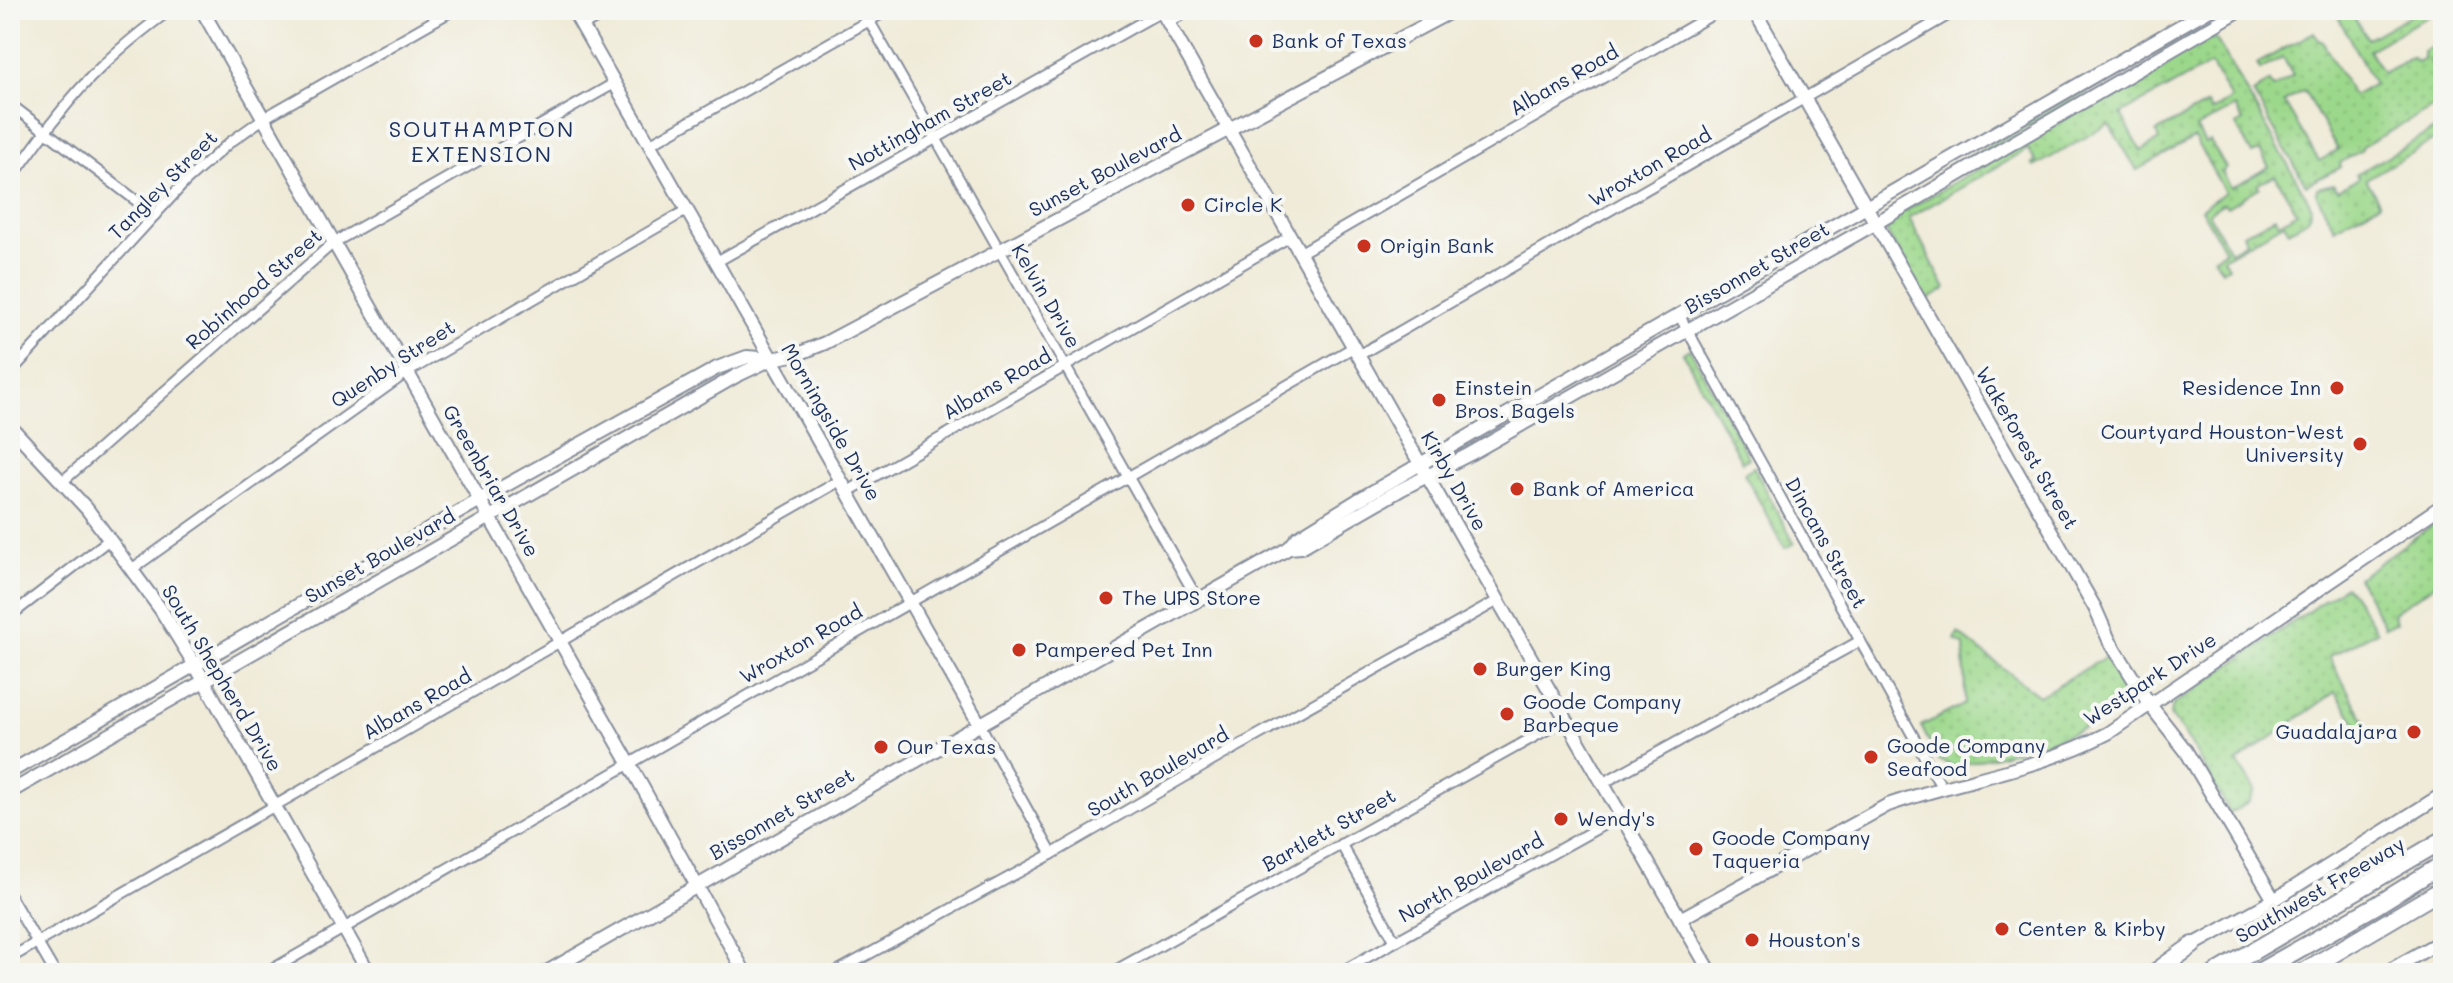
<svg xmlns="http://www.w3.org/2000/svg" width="2453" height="983" viewBox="0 0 2453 983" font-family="Mali,sans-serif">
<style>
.green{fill:url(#green-dots);stroke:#5c8474;stroke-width:2;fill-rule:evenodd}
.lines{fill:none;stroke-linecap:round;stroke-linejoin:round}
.street-casing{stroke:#868d9b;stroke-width:13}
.secondary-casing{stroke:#868d9b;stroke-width:16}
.highway-casing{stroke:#868d9b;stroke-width:20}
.street{stroke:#fff;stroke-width:9}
.secondary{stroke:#fff;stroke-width:12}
.highway{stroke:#fff;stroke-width:16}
.poi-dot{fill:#c8321e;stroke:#f6f6f2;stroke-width:3}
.labels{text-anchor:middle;stroke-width:8;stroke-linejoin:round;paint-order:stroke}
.poi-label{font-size:20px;fill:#1b2f5e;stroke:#f6f6f2;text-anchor:start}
.street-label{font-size:20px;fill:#1b2f5e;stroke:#f6f6f2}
.neighbourhood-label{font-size:22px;letter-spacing:2px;fill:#1b2f5e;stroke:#f6f6f2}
</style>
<defs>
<pattern id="green-dots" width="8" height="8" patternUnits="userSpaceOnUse" patternTransform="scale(2)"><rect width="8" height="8" fill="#9cd88b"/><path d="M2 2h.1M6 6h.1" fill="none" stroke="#86ba7a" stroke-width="1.8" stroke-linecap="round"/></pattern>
</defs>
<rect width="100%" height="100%" fill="#f6f6f2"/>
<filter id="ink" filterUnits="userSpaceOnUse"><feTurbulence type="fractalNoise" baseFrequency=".0125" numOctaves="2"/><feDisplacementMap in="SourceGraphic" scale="16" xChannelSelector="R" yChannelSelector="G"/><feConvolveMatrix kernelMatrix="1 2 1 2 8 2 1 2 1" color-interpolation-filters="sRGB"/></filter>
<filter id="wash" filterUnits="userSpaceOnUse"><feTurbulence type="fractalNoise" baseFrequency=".006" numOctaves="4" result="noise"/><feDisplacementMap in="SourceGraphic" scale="32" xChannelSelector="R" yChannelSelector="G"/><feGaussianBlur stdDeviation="1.8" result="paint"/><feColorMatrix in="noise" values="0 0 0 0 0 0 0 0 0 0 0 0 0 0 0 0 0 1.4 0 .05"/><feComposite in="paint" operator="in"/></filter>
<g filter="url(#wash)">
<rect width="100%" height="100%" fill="#f0ebd8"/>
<g class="green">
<path d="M2350,10H2370L2355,19L2368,39L2419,10H2438L2369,50L2383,73L2412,57L2417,62L2423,59V51L2443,40V53L2430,61L2443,84V102L2362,147V150L2340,163L2341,167L2306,185L2253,93L2269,82L2273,88L2293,76L2283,57L2260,70L2257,64L2314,32L2319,41H2322L2353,96L2374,84L2338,17ZM2304,91L2338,150L2319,161L2284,102Z"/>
<polygon points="2194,26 2197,26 2196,30 1925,186 1957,163"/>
<path d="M2204,38L2216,39L2310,203C2314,221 2303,222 2289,231L2284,223L2223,258L2228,267L2222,270L2214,257L2225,251L2201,209L2225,192L2194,138L2137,170L2109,124L2034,167L2032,164L2036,162L2028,149L1909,218L1946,289L1926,301L1887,232L1889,220ZM2211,64L2231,99L2211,111L2207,104L2156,132L2159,140L2141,151L2121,114ZM2234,107L2243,121L2236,125L2252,154L2260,151L2269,167L2231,188L2222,172L2226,168L2210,141L2205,143L2196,128ZM2275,175L2297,212L2279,223L2275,217L2243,234L2246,242L2230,251L2208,213L2224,203L2227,207L2259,188L2257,185Z"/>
<polygon points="2443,125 2443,135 2366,179 2380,203 2334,228 2316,193 2317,188 2333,184 2338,190 2359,178 2356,174"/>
<polygon points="1690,349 1749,458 1742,462 1683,353"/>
<polygon points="1754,467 1794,543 1785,548 1744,473"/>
<polygon points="2435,523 2443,523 2443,579 2393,613 2396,622 2385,627 2358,578"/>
<polygon points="2345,586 2352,593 2377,631 2329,657 2368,727 2362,731 2335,692 2237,762 2255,790 2248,803 2230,813 2191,744 2170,715 2173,705"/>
<polygon points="1958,633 2039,696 2106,657 2130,700 2083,728 2046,743 1954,767 1938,760 1921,726 1965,704 1964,645 1955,640"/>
</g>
</g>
<g filter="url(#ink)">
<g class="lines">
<g class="street-casing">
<g id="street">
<polyline points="863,10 1198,600"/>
<polyline points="1168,22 1191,10"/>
<polyline points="582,26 611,10"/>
<polyline points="10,104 155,215"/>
<polyline points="650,144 888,10"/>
<path d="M10,180C38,142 65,102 99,69C121,47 145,28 170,10"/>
<polyline points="1300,253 1720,10"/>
<polyline points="716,262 1162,11"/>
<polyline points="1679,315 1942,788"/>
<polyline points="1359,355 1957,10"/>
<polyline points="10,373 185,182 229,143 264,118 453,10"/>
<polyline points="63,481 333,243 615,83"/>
<polyline points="847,492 1291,236"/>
<polyline points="132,569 406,373 687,210"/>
<polyline points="10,616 110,539"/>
<polyline points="980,725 1052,854"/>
<polyline points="1603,783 1860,641"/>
<polyline points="1341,844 1395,941"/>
<polyline points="10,896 55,973"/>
<polyline points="10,958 841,480"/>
<polyline points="266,973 1354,347"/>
<polyline points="834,973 1052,854 1219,757 1499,600"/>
<polyline points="1111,973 1566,719"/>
<polyline points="1339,973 1621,815"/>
</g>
</g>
<g class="secondary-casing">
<g id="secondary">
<polyline points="202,10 629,763 745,973"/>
<polyline points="573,10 980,725"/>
<polyline points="1161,10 1711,973"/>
<polyline points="1754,10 2095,608 2109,640 2150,705 2186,751 2274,900"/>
<polyline points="10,426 87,509 161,610 195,665 369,973"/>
<polyline points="1289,548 1301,547 1400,490 1470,454 1876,223 2240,10"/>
<polyline points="10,772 492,493 717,368 747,357 772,359"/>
<polyline points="10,792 736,376 772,359 798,354 825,343 1454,10"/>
<path d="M1680,919L1888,805C1961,779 2038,770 2108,733L2443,505"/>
<polyline points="2186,949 2274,900 2443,794"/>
<polyline points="545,973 1289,548 1298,537 1358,500 2208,10"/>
<polyline points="2385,973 2443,940"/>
</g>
</g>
<g class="highway-casing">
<g id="highway">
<polyline points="2154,973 2193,945"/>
<polyline points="2216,973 2443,840"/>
<polyline points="2257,973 2377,905 2443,864"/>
<polyline points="2301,973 2443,889"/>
</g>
</g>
<use href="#street" class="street"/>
<use href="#secondary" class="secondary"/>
<use href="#highway" class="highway"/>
</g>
</g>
<g class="poi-dot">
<circle cx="1256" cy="41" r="8"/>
<circle cx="1188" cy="205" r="8"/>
<circle cx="1364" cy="246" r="8"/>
<circle cx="2337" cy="388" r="8"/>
<circle cx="1439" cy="400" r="8"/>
<circle cx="2360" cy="444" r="8"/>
<circle cx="1517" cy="489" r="8"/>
<circle cx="1106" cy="598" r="8"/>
<circle cx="1019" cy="650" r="8"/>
<circle cx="1480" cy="669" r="8"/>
<circle cx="1507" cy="714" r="8"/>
<circle cx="2414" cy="732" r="8"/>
<circle cx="881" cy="747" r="8"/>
<circle cx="1871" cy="757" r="8"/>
<circle cx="1561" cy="819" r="8"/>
<circle cx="1696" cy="849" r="8"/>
<circle cx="2002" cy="929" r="8"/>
<circle cx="1752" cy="940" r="8"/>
</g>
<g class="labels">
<g class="poi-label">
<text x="1272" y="48">Bank of Texas</text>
<text x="1204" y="212">Circle K</text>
<text x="1380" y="253">Origin Bank</text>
<text x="1455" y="395">Einstein<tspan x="1455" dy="23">Bros. Bagels</tspan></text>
<text x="2321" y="395" text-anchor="end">Residence Inn</text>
<text x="2344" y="439" text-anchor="end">Courtyard Houston-West<tspan x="2344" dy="23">University</tspan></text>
<text x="1533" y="496">Bank of America</text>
<text x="1122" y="605">The UPS Store</text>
<text x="1035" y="657">Pampered Pet Inn</text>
<text x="1496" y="676">Burger King</text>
<text x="1523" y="709">Goode Company<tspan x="1523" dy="23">Barbeque</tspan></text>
<text x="2398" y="739" text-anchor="end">Guadalajara</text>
<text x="1887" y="753">Goode Company<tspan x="1887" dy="23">Seafood</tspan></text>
<text x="897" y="754">Our Texas</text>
<text x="1577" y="826">Wendy's</text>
<text x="1712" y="845">Goode Company<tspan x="1712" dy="23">Taqueria</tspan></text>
<text x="2018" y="936">Center &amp; Kirby</text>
<text x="1768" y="947">Houston's</text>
</g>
<g class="street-label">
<text transform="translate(1564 80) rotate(-30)" y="7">Albans Road</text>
<text transform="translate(930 121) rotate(-29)" y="7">Nottingham Street</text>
<text transform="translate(1650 167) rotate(-30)" y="7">Wroxton Road</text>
<text transform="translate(1105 172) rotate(-28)" y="7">Sunset Boulevard</text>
<text transform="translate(163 185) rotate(-45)" y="7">Tangley Street</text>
<text transform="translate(1757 268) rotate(-30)" y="7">Bissonnet Street</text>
<text transform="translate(254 289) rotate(-41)" y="7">Robinhood Street</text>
<text transform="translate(1046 296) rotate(60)" y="7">Kelvin Drive</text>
<text transform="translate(393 364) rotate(-33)" y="7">Quenby Street</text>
<text transform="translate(997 384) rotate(-30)" y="7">Albans Road</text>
<text transform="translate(831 422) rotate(60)" y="7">Morningside Drive</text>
<text transform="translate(2027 448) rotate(60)" y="7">Wakeforest Street</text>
<text transform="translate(491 481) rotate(60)" y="7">Greenbriar Drive</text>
<text transform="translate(1454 481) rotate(60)" y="7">Kirby Drive</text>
<text transform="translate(1826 543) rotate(61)" y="7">Dincans Street</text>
<text transform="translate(380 556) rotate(-30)" y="7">Sunset Boulevard</text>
<text transform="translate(801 644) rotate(-30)" y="7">Wroxton Road</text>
<text transform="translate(222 678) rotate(59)" y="7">South Shepherd Drive</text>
<text transform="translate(2150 679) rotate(-33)" y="7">Westpark Drive</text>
<text transform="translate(417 704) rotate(-30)" y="7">Albans Road</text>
<text transform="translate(1158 772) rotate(-30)" y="7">South Boulevard</text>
<text transform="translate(782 814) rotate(-30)" y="7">Bissonnet Street</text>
<text transform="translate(1329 830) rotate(-29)" y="7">Bartlett Street</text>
<text transform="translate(1471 878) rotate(-29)" y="7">North Boulevard</text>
<text transform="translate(2320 890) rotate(-30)" y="7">Southwest Freeway</text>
</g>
<g class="neighbourhood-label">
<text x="482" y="137">SOUTHAMPTON<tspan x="482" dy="25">EXTENSION</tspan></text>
</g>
</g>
<rect width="2453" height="983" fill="none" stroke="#f6f6f2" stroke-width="40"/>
</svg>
